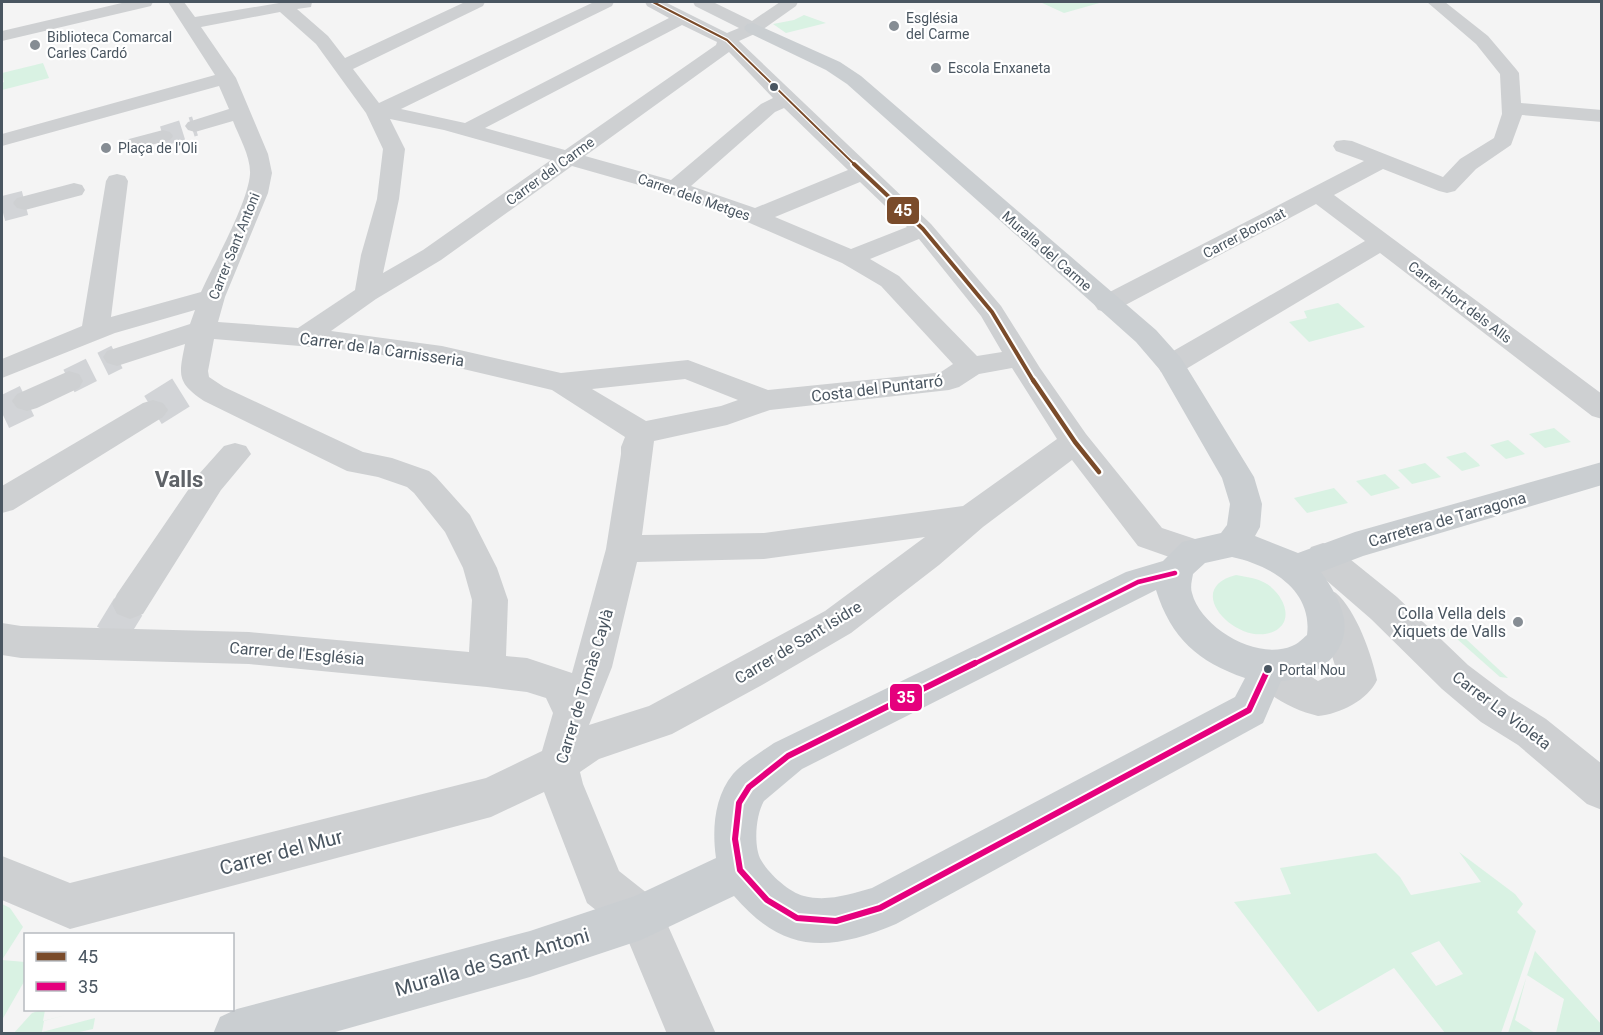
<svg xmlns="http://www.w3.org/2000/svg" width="1603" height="1035" viewBox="0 0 1603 1035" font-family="Roboto,sans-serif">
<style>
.green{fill:#d9f2e3;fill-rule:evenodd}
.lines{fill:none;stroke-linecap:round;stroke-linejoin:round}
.minor-tunnel-far2{stroke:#d2d4d7;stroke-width:20;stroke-dasharray:20 10;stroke-linecap:butt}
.minor-tunnel-far1{stroke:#d2d4d7;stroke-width:25;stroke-dasharray:25 13;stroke-linecap:butt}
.minor-tunnel{stroke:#d2d4d7;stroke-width:33;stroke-dasharray:33 16;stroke-linecap:butt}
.minor{fill:#ced0d2;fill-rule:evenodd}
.major{fill:#caced1;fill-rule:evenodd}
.bus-1-far2-casing{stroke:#fff;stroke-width:4.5}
.bus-1-far1-casing{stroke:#fff;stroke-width:8}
.bus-1-casing{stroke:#fff;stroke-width:9}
.bus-2-far1-casing{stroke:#fff;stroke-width:9}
.bus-2-casing{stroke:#fff;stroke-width:10}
.bus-1-far2{stroke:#7a4b2a;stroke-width:2}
.bus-1-far1{stroke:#7a4b2a;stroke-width:4}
.bus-1{stroke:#7a4b2a;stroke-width:4.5}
.bus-2-far1{stroke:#e5007d;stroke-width:4.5}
.bus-2{stroke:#e5007d;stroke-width:6}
.poi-dot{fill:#868d94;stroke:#fff;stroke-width:2}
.bus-dot{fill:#4a5661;stroke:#fff;stroke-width:2}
.labels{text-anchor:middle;stroke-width:4.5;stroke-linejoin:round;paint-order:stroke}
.far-poi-label{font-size:14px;fill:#4a5661;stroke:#fff;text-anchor:start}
.far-street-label{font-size:14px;fill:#4a5661;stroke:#fff}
.bus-label{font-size:14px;fill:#4a5661;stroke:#fff;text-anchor:start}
.street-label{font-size:16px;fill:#4a5661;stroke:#fff}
.poi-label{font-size:16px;fill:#4a5661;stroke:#fff;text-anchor:end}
.near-street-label{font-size:20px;fill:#4a5661;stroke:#fff}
.district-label{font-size:22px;font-weight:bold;fill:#5f6368;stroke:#fff}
.line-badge{stroke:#fff;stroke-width:2}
.badge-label{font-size:16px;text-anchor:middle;font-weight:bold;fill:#fff}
</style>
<rect width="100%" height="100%" fill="#f4f4f4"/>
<g class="green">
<polygon points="1040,2 1103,2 1064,13"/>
<polygon points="804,15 826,23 786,33 773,24 794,20"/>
<polygon points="43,63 49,78 2,90 2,83 4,82 2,73"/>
<polygon points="1338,303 1365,327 1309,342 1289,322 1307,318 1304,311"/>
<polygon points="1554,428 1571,442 1545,448 1529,434"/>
<polygon points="1508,440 1525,454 1506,459 1490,445"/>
<polygon points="1465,452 1479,464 1480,466 1462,471 1446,457"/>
<polygon points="1425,463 1441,477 1412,484 1398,470"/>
<polygon points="1385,474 1400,488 1371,496 1356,481"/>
<polygon points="1334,488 1348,503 1307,513 1294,498"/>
<path d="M1236,575C1247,577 1257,578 1267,584C1288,598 1296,629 1265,634C1231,639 1184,588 1236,575Z"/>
<polygon points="1453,627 1508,678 1500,677 1447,630"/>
<path d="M1459,852L1515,894L1523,904L1517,912L1536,931L1501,1033H1445L1394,968L1318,1012L1234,902L1291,894L1280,868L1376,853L1400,877L1411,895L1481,882ZM1439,941L1463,974L1436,986L1411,953Z"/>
<polygon points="2,904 10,908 23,927 2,960 25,962 25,980 2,1020"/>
<polygon points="1535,951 1601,1024 1601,1033 1556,1033 1564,999 1527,975 1515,1020 1535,1033 1508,1033"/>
<polygon points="41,1010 45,1010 43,1021 66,1015 44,1021 42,1032 95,1018 93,1029 75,1033 14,1033 32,1013"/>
</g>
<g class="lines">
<polyline class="minor-tunnel-far2" points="163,136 195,126"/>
<g class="minor-tunnel-far1">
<polyline points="2,209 25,203"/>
<polyline points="69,381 117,357"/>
</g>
<g class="minor-tunnel">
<polyline points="153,410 188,388"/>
<polyline points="2,413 27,401"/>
<polyline points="111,635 130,604"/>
</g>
<g class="minor">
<polygon points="126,2 153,2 151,6 2,41 2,31"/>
<path d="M168,2H184L195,17L285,2H312L311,7L297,9L328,36L345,58L465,2H485L483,6L353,69L379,103L594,2H614L612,6L401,109L465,123L669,18L647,6L645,2H665L727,33L739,28L695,6L693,2H713L752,21L780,2H798L796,6L759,32L739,41L931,224L1001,306L1040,368L1086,434L1162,528L1204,542L1209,552L1204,562L1192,565L1138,546L1072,460L983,527L939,565L851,633L762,685L672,734L599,759L580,772L583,784L619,871L657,901L716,1034H667L625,933L587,903L544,792L491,817L70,929L2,900V856L70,883L486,778L542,751L553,713L546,698L527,692L487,687L249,664L21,658L2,655V623L21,626L249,632L469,652L472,600L463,568L445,532L414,493L407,487L378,477L347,471L204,401C176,382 179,375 185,344L117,366L107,363L103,357L107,351L190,324L195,310L115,333L2,378V359L82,326L106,181L109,176L117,174L125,176L128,181L111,317L201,292C214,263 248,203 250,174C251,157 239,137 233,121L195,132L188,130L185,126L188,122L229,109L219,86L2,146V134L215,75ZM280,12L316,44L366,113L383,149L377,199L361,255L355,290L298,328L218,322L225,297L268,193L272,173L268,154L236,78L201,27ZM682,25L717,42L716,45L565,150L485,128ZM729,52L773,98L761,104L671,180L585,156ZM784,108L848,170L755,208L691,186L775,112ZM390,119L444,130L551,160L423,250L383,273L399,199L405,149ZM572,166L667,193L736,217L842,263L881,286L953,364L941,372L926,374L768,390L688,360L561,373L442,346L331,331L376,299L441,260ZM860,182L907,227L851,249L775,217ZM919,239L981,316L1002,352L977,356L899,276L870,259ZM214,339L349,350L442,364L552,390L625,437L621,447V454L606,549L572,673L527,658L506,656L508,600L497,568L470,515L436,477L429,471L392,458L363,452L224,387L209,377L208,371ZM1012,368L1057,439L963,506L764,533L642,535L654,441L727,425L770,410L949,390L959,387L979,374ZM685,379L738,400L721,406L646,421L592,389ZM925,537L825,611L649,706L589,725L612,667L637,562L764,559Z"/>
<polygon points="1427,2 1445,2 1488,36 1516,69 1519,73 1521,103 1602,110 1602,122 1522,115 1511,145 1476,169 1455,191 1447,193 1439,191 1383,169 1334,195 1602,394 1602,419 1592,416 1380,253 1181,372 1171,374 1161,372 1157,365 1161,358 1365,241 1316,204 1116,310 1107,312 1098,310 1094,304 1098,298 1364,161 1336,151 1333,146 1336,141 1344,140 1352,141 1443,177 1460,159 1494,138 1502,114 1500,74 1476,44"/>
<polygon points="163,130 170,132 173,136 170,140 136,149 129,147 125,143 129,139"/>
<polygon points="74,183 82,185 85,190 82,195 25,210 17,208 13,203 17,198"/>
<polygon points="69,371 79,374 83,381 79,388 37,408 27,411 17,408 12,401 17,394"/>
<polygon points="153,400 163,403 168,410 163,417 13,510 2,513 2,486 143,403"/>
<polygon points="235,443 246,446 251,454 221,490 143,614 130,619 117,614 112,604 117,594 199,474 224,446"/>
<polygon points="1323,543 1335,547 1397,597 1468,665 1509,696 1546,719 1602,764 1602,810 1587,804 1518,745 1481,722 1442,689 1371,619 1311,567 1306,557 1311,547"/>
<path d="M1323,588C1327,590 1333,591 1336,593C1356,610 1372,655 1377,680C1368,700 1340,714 1318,716C1292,710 1261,694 1249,669L1255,657L1268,652L1281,657L1318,681L1337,672L1327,640L1305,603L1310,593Z"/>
</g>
<path class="major" d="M753,23L840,62L861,76L1156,330L1181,358L1254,477L1262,504L1260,527L1255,536L1298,553L1355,532L1602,462V485L1363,556L1321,572C1331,586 1341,602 1344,619C1350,655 1313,679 1281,681L1263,723L896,924C829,952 784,954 734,896L641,940L530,977L328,1034H213L220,1017L237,1009L530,931L635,896L716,858C712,830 714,797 733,774C744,762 761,752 774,743L1126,572L1163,561L1182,542L1221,533L1227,525L1230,504L1222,478L1160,370L1136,342L847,84L826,70L747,32L744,28L747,24ZM1232,557C1270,565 1313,590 1307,635C1302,639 1298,644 1292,646C1257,661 1201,628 1192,593C1190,587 1192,580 1193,574L1205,563ZM1156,590C1171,638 1198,662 1245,678L1235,697L872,888C850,894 828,902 804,896C789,892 769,874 761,860C753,846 756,814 764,801L802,769Z"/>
<g class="bus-1-far2-casing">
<polyline id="bus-1-far2" points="653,2 727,40 856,166"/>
</g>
<g class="bus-1-far1-casing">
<polyline id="bus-1-far1" points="854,164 923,229 992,312 1034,382"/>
</g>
<g class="bus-1-casing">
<polyline id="bus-1" points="1033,380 1075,442 1099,472"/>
</g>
<g class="bus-2-far1-casing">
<polyline id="bus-2-far1" points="972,665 1138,582 1175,573"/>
</g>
<g class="bus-2-casing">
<polyline id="bus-2" points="975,663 788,756 749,787 739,803 735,839 740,870 767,900 797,918 836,921 880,908 1249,710 1268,669"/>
</g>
<use href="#bus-1-far2" class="bus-1-far2"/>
<use href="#bus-1-far1" class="bus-1-far1"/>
<use href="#bus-1" class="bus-1"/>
<use href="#bus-2-far1" class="bus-2-far1"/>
<use href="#bus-2" class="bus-2"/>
</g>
<g class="poi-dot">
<circle cx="894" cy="26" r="6"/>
<circle cx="35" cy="45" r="6"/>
<circle cx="936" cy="68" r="6"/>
<circle cx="106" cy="148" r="6"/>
<circle cx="1518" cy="622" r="6"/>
</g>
<g class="bus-dot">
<circle cx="774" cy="87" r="5"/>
<circle cx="1268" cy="669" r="5"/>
</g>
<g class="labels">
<g class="far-poi-label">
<text x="906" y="23">Església<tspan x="906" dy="16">del Carme</tspan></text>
<text x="47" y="42">Biblioteca Comarcal<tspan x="47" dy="16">Carles Cardó</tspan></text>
<text x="948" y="73">Escola Enxaneta</text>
<text x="118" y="153">Plaça de l'Oli</text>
</g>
<g class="far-street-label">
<text transform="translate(550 171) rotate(-36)" y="5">Carrer del Carme</text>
<text transform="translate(694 197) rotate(19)" y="5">Carrer dels Metges</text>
<text transform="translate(1244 233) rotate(-28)" y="5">Carrer Boronat</text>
<text transform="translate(234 246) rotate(-68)" y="5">Carrer Sant Antoni</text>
<text transform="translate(1047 251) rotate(41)" y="5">Muralla del Carme</text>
<text transform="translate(1460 302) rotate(37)" y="5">Carrer Hort dels Alls</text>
</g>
<g class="bus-label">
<text x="1279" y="675">Portal Nou</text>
</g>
<g class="street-label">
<text transform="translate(382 349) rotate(8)" y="6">Carrer de la Carnisseria</text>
<text transform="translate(877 388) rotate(-7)" y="6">Costa del Puntarró</text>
<text transform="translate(1447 519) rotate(-16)" y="6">Carretera de Tarragona</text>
<text transform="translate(798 642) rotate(-31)" y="6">Carrer de Sant Isidre</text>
<text transform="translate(297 653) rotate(5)" y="6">Carrer de l'Església</text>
<text transform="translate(584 686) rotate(-73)" y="6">Carrer de Tomàs Caylà</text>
<text transform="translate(1502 710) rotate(37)" y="6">Carrer La Violeta</text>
</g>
<g class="poi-label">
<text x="1506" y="619">Colla Vella dels<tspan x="1506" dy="18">Xiquets de Valls</tspan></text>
</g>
<g class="near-street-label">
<text transform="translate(281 852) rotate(-15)" y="7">Carrer del Mur</text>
<text transform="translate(492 962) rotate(-16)" y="7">Muralla de Sant Antoni</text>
</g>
<g class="district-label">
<text x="179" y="487">Valls</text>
</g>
</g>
<g class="line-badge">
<rect x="886" y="196" width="34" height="29" rx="6" fill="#7a4b2a"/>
<rect x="889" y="683" width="34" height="29" rx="6" fill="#e5007d"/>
</g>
<g class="badge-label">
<text x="903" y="216">45</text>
<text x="906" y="703">35</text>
</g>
<rect width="1603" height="1035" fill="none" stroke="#4a5661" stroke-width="6"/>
<rect x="24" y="933" width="210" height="78" fill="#ffffff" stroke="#b7bbc0" stroke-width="1.5"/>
<rect x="36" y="952" width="30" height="9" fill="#7a4b2a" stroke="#b7bbc0" stroke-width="1.5"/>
<text x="78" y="963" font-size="18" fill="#4a5661">45</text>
<rect x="36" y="982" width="30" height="9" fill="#e5007d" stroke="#b7bbc0" stroke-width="1.5"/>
<text x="78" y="993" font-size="18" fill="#4a5661">35</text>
</svg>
